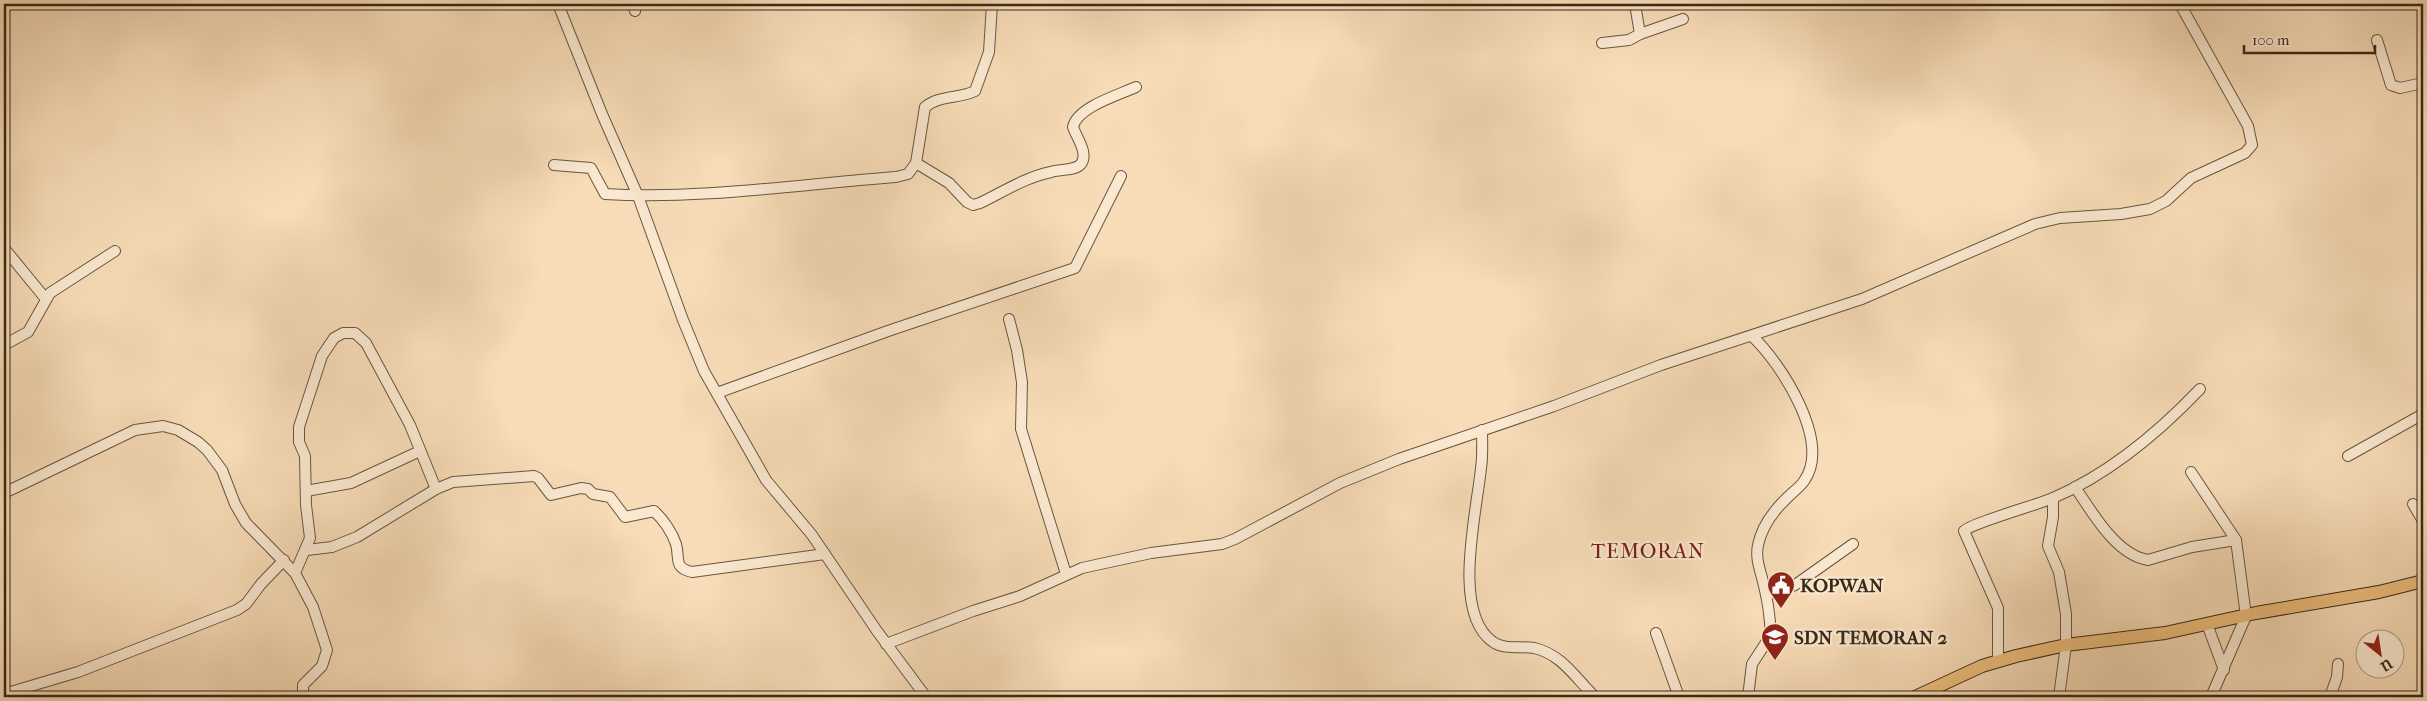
<svg xmlns="http://www.w3.org/2000/svg" width="2427" height="701" viewBox="0 0 2427 701" font-family="'IM FELL French Canon',serif">
<style>
.lines{fill:none;stroke-linecap:round;stroke-linejoin:round}
.minor-casing{stroke:#685640;stroke-width:12}
.major-casing{stroke:#392919;stroke-width:14}
.minor{stroke:#fae8d0;stroke-width:10}
.major{stroke:#ecbe7c;stroke-width:12}
.labels{text-anchor:middle;stroke-width:4.5;stroke-linejoin:round;paint-order:stroke}
.poi-label{font-size:19px;font-weight:bold;fill:#392919;stroke:#fae8d0;text-anchor:start}
.quarter-label{font-size:21px;letter-spacing:1px;fill:#7a1f14;stroke:#fae8d0}
</style>
<rect width="100%" height="100%" fill="#f7dcb7"/>
<filter id="stains"><feTurbulence type="fractalNoise" baseFrequency=".004" numOctaves="4"/><feColorMatrix values="0 0 0 0 .2 0 0 0 0 .09 0 0 0 0 .02 0 0 0 .5 -.17"/></filter>
<radialGradient id="worn" r=".72"><stop offset=".6" stop-color="#630" stop-opacity="0"/><stop offset="1" stop-color="#630" stop-opacity=".3"/></radialGradient>
<g class="lines">
<g class="minor-casing">
<g id="minor">
<polyline points="558,4 602,114 638,196 683,320 704,371 766,480 812,535 877,631 926,697"/>
<polyline points="633,4 635,11"/>
<polyline points="4,6 11,4"/>
<polyline points="1640,34 1683,19"/>
<polyline points="2377,40 2391,85 2400,88 2423,83"/>
<polyline points="1602,43 1629,40 1640,34 1635,4"/>
<path d="M916,163L949,183L967,202L973,205L980,203C1003,192 1026,177 1051,172C1060,169 1075,171 1081,164C1089,153 1076,137 1073,127C1077,107 1119,95 1136,87"/>
<path d="M554,165L591,168L605,194C699,200 802,184 896,177L908,174L916,163L925,107C939,95 959,99 975,91L989,52L992,4"/>
<polyline points="4,248 45,298"/>
<polyline points="1009,319 1017,350 1022,382 1021,429 1066,574"/>
<polyline points="4,345 28,332 50,293 115,251"/>
<polyline points="717,393 888,331 1075,268 1121,176"/>
<path d="M1482,430C1482,442 1483,455 1481,468C1477,511 1451,613 1493,642C1504,650 1521,646 1534,648C1562,654 1576,679 1595,697"/>
<polyline points="2348,456 2423,414"/>
<polyline points="2191,472 2236,540 2246,616 2211,697"/>
<path d="M2075,487C2092,512 2116,555 2148,560L2192,547L2236,540"/>
<polyline points="306,491 351,483 420,451"/>
<polyline points="4,493 135,430 163,426 178,430 198,442 207,450 222,470 235,504 246,523 295,573 313,607 327,650 322,666 303,685 303,697"/>
<polyline points="2053,498 2053,517 2048,546 2059,572 2066,614 2066,645 2059,697"/>
<polyline points="2413,504 2423,521"/>
<path d="M307,550L332,547L357,537L436,489L453,482L534,476L538,478L551,495L581,488L588,489L593,494L610,497L625,517L654,511C663,519 672,532 676,544C680,558 673,568 692,572L825,554"/>
<polyline points="295,573 310,538 306,505 305,456 299,442 299,427 322,356 334,338 343,333 355,333 366,343 410,425 436,489"/>
<polyline points="1766,595 1795,585 1853,544"/>
<polyline points="2207,624 2224,670"/>
<polyline points="1656,633 1679,697"/>
<polyline points="886,644 973,611 1020,596 1082,568 1151,553 1222,544 1235,539 1340,483 1399,459 1554,406 1661,365 1862,299 2035,224 2060,218 2121,214 2150,209 2166,201 2191,178 2245,153 2252,145 2248,126 2180,4"/>
<path d="M1998,661V608L1964,531C1972,523 2037,505 2053,498C2109,474 2159,432 2200,389"/>
<polyline points="4,694 78,672 237,610 246,604 261,584 284,560"/>
<path d="M1748,697L1752,664L1771,635C1770,619 1768,601 1764,586C1761,571 1755,560 1758,545C1762,526 1774,510 1788,497C1793,492 1800,487 1804,481C1832,442 1781,363 1752,336"/>
<polyline points="2330,697 2337,677 2338,664"/>
</g>
</g>
<g class="major-casing">
<polyline id="major" points="1915,697 1982,666 2016,656 2066,645 2165,633 2256,613 2379,592 2423,581"/>
</g>
<use href="#minor" class="minor"/>
<use href="#major" class="major"/>
</g>
<defs>
<g id="civic-pin" transform="scale(1.4375)"><path d="M0 17L-7.5 6A9.5 9.5 0 1 1 7.5 6Z" fill="#8f2418" stroke="#fae8d0"/><path d="M-.6-6.5H3V-4.5H.6V-3L4-1V1h2V6H-6V1h2V-1L-.6-3ZM-1.2 2.5V6h2.4V2.5Z" fill="#fff"/></g>
<g id="school-pin" transform="scale(1.4375)"><path d="M0 17L-7.5 6A9.5 9.5 0 1 1 7.5 6Z" fill="#8f2418" stroke="#fae8d0"/><path d="M0-5L7-2L0 1L-7-2ZM-4 1L0 2.5L4 1V4Q0 6-4 4Z" fill="#fff"/></g>
</defs>
<g fill-rule="evenodd">
<use href="#civic-pin" x="1781" y="585"/>
<use href="#school-pin" x="1775" y="637"/>
</g>
<g class="labels">
<g class="poi-label">
<text x="1800" y="592">KOPWAN</text>
<text x="1794" y="644">SDN TEMORAN 2</text>
</g>
<g class="quarter-label">
<text x="1648" y="558">TEMORAN</text>
</g>
</g>
<rect width="2427" height="701" fill="none" stroke="#f7dcb7" stroke-width="20"/>
<rect x="5" y="5" width="2417" height="691" fill="none" stroke="#392919" stroke-width="2.5"/>
<rect x="10" y="10" width="2407" height="681" fill="none" stroke="#392919"/>
<g transform="translate(2380 654) rotate(150)"><circle r="24" fill="#fae8d0" stroke="#ad9c87"/>
<path d="M0-4L9 19L0 12L-9 19Z" fill="#8f2418"/>
<text y="-8" font-size="14" font-weight="bold" text-anchor="middle" fill="#392919">U</text>
</g>
<path d="M2244 45v8h131v-8" fill="none" stroke="#392919" stroke-width="2.5"/>
<text x="2252" y="45" font-size="15" fill="#392919" stroke="#fae8d0" stroke-width="4" paint-order="stroke">100 m</text>
<rect width="100%" height="100%" filter="url(#stains)"/>
<rect width="100%" height="100%" fill="url(#worn)"/>
</svg>
